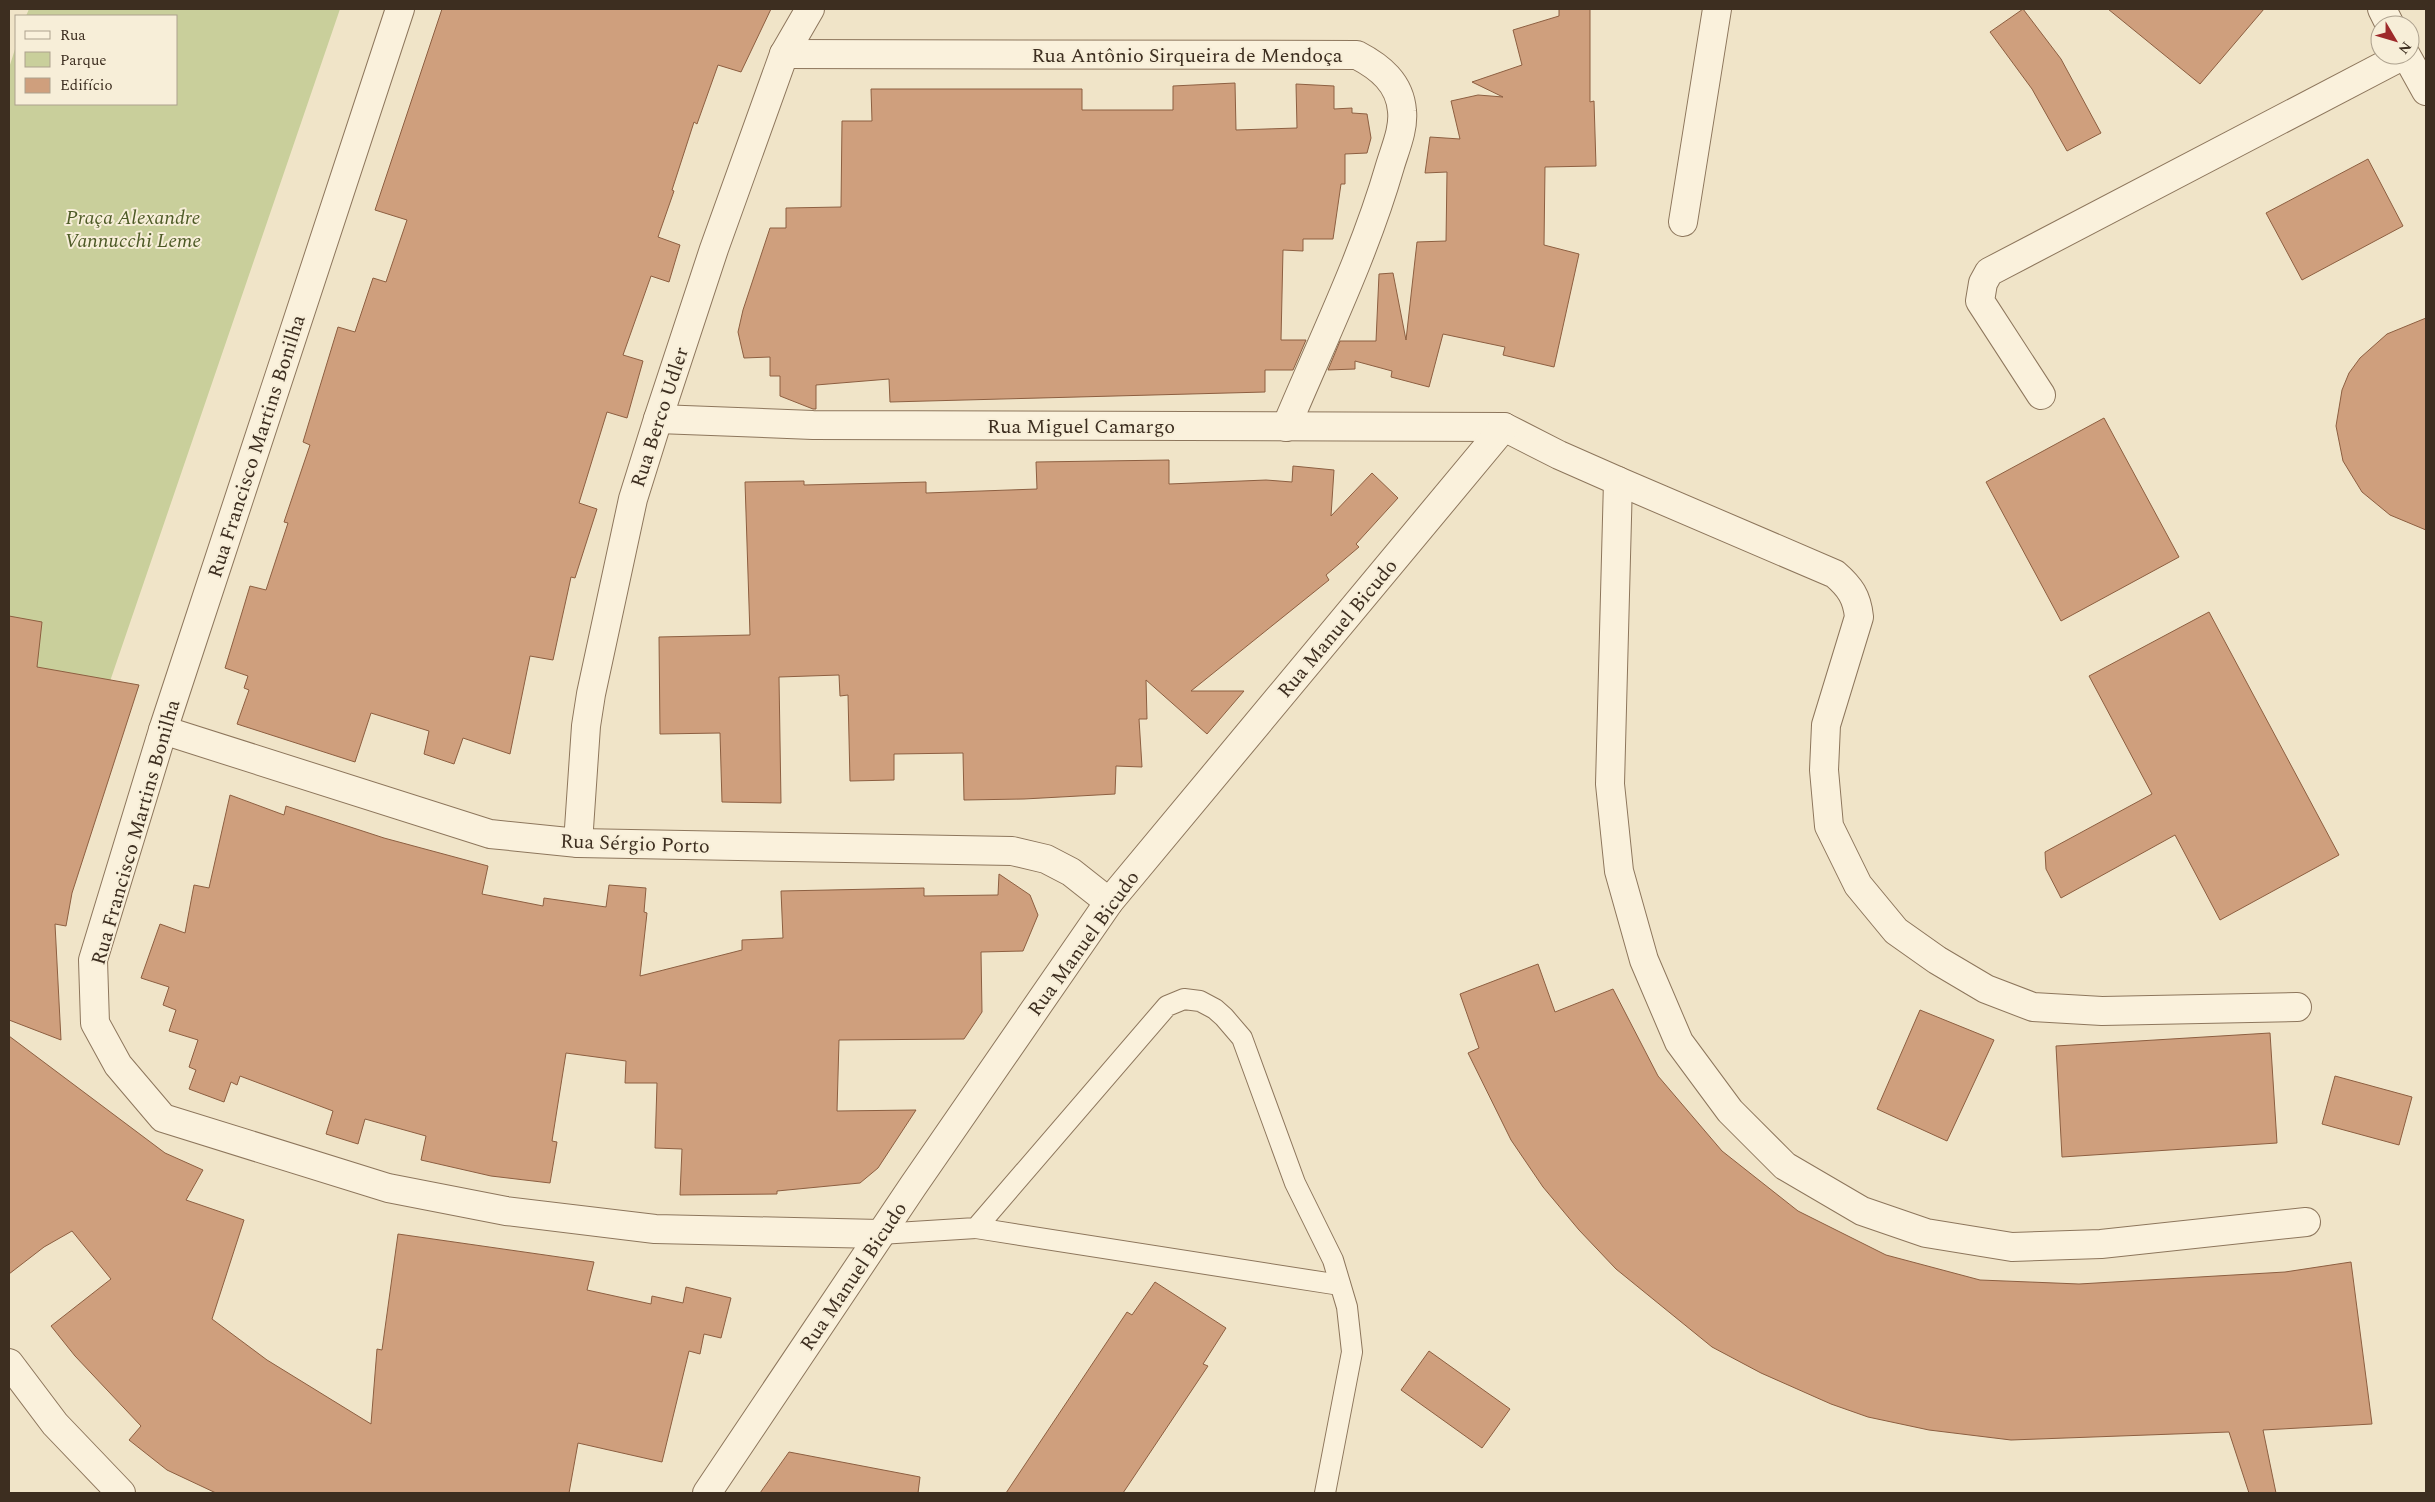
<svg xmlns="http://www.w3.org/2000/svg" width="2435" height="1502" viewBox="0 0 2435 1502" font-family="Spectral,serif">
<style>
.green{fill:#c9cf9b}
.building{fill:#cf9f7d;stroke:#8d5f41}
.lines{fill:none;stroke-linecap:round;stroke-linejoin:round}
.service-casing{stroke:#8d765c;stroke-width:22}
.minor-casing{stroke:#8d765c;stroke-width:30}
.tertiary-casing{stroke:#8d765c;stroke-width:30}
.service{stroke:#faf1dc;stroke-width:20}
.minor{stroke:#faf1dc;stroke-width:28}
.tertiary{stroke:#faf1dc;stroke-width:28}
.labels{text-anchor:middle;stroke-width:4;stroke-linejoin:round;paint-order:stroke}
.street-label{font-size:20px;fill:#3d2e20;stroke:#f7eed8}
.park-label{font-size:20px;font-style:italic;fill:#4d5a26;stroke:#f7eed8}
</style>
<rect width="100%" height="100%" fill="#f0e4c8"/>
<polygon class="green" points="29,9 340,9 67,807 33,938 9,934 9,68 16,46 16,104 176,104 176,16 26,16"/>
<g class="building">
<polygon points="442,9 771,9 741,72 718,65 697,124 694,122 672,190 674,191 658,237 680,245 669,282 651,276 623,355 643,361 627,418 607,412 579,503 597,509 575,578 571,577 553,660 530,656 510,754 463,738 454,764 424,754 429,731 371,713 355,762 237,724 249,690 244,688 248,676 225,668 250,586 266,590 288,523 284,522 310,445 303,442 338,327 355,332 373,278 386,282 407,220 375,210"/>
<polygon points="1559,9 1590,9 1590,102 1594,101 1596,166 1545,167 1544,245 1579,254 1554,367 1503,355 1505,347 1443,334 1429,387 1391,377 1392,371 1355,361 1355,369 1328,370 1340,341 1376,341 1379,274 1393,273 1406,340 1417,242 1446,241 1447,172 1425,173 1430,137 1460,139 1451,101 1478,95 1503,97 1472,82 1522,65 1513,30 1559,16"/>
<polygon points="2023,9 2061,59 2101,133 2067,151 2032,89 1990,32"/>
<polygon points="2108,9 2264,9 2200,84"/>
<polygon points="1235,83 1236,130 1297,128 1296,84 1334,86 1334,109 1352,108 1352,113 1367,114 1371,138 1367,153 1345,154 1345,184 1341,184 1333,239 1303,239 1303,251 1283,250 1281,340 1306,340 1293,370 1265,370 1265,392 890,402 889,379 816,385 816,409 813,409 780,396 780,376 770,376 770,357 744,358 738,332 743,310 770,228 786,228 786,208 841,207 842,121 872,121 871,89 1082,89 1082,110 1173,110 1173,86"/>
<polygon points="2368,159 2403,226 2302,280 2266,213"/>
<polygon points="2426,318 2426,530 2390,515 2362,492 2343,461 2336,426 2342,390 2349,373 2360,358 2387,334"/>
<polygon points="2104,418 2179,557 2061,621 1986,482"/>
<polygon points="1169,460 1169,484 1266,480 1292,482 1293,466 1334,470 1331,516 1372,473 1398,498 1356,544 1359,547 1326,575 1329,580 1191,691 1244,691 1207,734 1146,680 1147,719 1139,719 1142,767 1116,766 1115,794 1024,799 964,800 963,753 894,754 894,780 850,781 848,695 840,696 839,675 779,677 781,803 722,802 720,733 660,734 659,637 750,635 745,482 804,481 804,485 926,482 926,493 1037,489 1036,462"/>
<polygon points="2209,612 2339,855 2220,920 2175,835 2061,898 2046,869 2045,852 2152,794 2089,676"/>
<polygon points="9,616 42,622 37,667 139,685 72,893 66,926 55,924 61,1040 9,1020"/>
<polygon points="230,795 284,815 286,806 384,838 488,866 482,894 543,906 544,898 606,907 609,885 646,888 644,912 647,913 640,976 742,950 742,940 783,938 781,891 924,888 924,896 998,895 999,874 1030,895 1038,915 1023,951 981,952 982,1012 964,1039 839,1040 837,1111 916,1110 878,1168 860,1183 777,1191 777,1194 680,1195 682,1149 655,1148 657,1083 625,1083 626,1061 566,1053 552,1141 557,1142 550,1183 491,1176 421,1160 426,1136 365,1119 358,1144 326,1134 333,1111 240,1076 237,1085 231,1082 224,1102 189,1089 196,1070 189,1067 198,1040 169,1031 176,1010 163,1005 169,987 141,978 160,924 185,933 194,885 209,888"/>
<polygon points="1538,964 1555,1012 1613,989 1658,1076 1722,1151 1798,1211 1886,1255 1980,1280 2079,1284 2285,1272 2351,1262 2372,1424 2263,1430 2276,1493 2249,1493 2229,1432 2011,1440 1929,1430 1868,1417 1831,1404 1761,1373 1712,1347 1616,1269 1579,1230 1543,1187 1511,1140 1468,1053 1479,1048 1460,994"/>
<polygon points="1920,1010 1994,1040 1947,1141 1877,1109"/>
<polygon points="2270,1033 2277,1143 2062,1157 2056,1046"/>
<polygon points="9,1036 165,1153 203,1170 186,1200 244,1220 212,1319 267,1360 371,1424 377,1349 382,1350 398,1234 594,1262 587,1290 651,1304 652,1296 683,1303 686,1287 731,1298 721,1338 704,1334 700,1354 689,1351 662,1462 578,1443 569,1493 216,1493 167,1470 129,1440 141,1426 75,1356 51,1326 111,1279 72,1231 44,1247 9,1274"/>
<polygon points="2335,1076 2412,1097 2399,1145 2322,1124"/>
<polygon points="1155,1282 1226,1328 1203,1364 1208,1366 1123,1493 1006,1493 1127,1312 1132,1315"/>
<polygon points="1429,1351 1510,1409 1482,1448 1401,1390"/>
<polygon points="789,1452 920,1477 918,1493 760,1493"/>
</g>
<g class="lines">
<g class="service-casing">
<g id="service">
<polyline points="976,1228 1340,1285"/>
<polyline points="880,1234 976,1228 1167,1006 1184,999 1200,1001 1215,1009 1224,1017 1242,1038 1295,1183 1333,1260 1347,1307 1352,1352 1325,1493"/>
</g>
</g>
<g class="minor-casing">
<g id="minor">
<polyline points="400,9 163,730 93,960 95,1023 118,1065 163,1118 388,1188 506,1211 655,1229 880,1234"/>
<polyline points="2382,9 2390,25"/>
<path d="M784,54L1357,55C1380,67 1400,83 1402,111C1404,129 1395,149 1390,166C1364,256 1322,341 1286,427"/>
<polyline points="2406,55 2426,91"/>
<polyline points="1683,222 1717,9"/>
<polyline points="2041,395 1980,301 1983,283 1989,272 2404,55"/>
<polyline points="658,419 813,425 1504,427 1559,455 1618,481 1610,784 1619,871 1644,960 1679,1042 1730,1111 1785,1166 1862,1211 1926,1233 2012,1247 2101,1244 2306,1222"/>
<path d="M1618,481L1835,574C1850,587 1857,597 1859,617L1826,725L1824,770L1829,826L1858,885L1896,931L1937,960L1986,989L2033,1007L2102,1011L2297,1007"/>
<polyline points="163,730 490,834 578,843 1012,851 1046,859 1071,872 1109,902"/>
<polyline points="578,843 586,726 591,694 633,499 658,419 714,249 784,54 810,9"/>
<polyline points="707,1493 913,1186 1109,902 1504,427"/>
</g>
</g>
<g class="tertiary-casing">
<polyline id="tertiary" points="9,1363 55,1424 121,1493"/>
</g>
<use href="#service" class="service"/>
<use href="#minor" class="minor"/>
<use href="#tertiary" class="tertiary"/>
</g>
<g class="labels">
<g class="street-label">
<text x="1187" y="62">Rua Antônio Sirqueira de Mendoça</text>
<text transform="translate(659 417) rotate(-72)" y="7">Rua Berco Udler</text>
<text x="1081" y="433">Rua Miguel Camargo</text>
<text transform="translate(256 446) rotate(-72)" y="7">Rua Francisco Martins Bonilha</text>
<text transform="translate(1337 628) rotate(-50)" y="7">Rua Manuel Bicudo</text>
<text transform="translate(135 832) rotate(-74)" y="7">Rua Francisco Martins Bonilha</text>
<text transform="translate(635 843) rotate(2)" y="7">Rua Sérgio Porto</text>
<text transform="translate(1083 943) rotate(-54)" y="7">Rua Manuel Bicudo</text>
<text transform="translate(853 1276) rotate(-56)" y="7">Rua Manuel Bicudo</text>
</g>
<g class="park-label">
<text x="133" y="224">Praça Alexandre<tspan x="133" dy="23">Vannucchi Leme</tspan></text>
</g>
</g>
<rect width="2435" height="1502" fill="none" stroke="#3d2e20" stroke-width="20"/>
<rect x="15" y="15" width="162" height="90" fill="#f7eed8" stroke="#ada18e"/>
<rect x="25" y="31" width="25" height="8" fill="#faf1dc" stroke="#ada18e"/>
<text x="60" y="40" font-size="15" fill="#3d2e20">Rua</text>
<rect x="25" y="52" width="25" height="15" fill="#c9cf9b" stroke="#ada18e"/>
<text x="60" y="65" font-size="15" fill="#3d2e20">Parque</text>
<rect x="25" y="78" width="25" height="15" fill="#cf9f7d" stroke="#ada18e"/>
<text x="60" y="90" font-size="15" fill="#3d2e20">Edifício</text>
<g transform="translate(2395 40) rotate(128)"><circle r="24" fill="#f7eed8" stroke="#ada18e"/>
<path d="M0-4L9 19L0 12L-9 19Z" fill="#9e2a2b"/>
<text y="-8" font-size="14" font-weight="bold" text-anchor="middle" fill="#3d2e20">N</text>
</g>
</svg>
